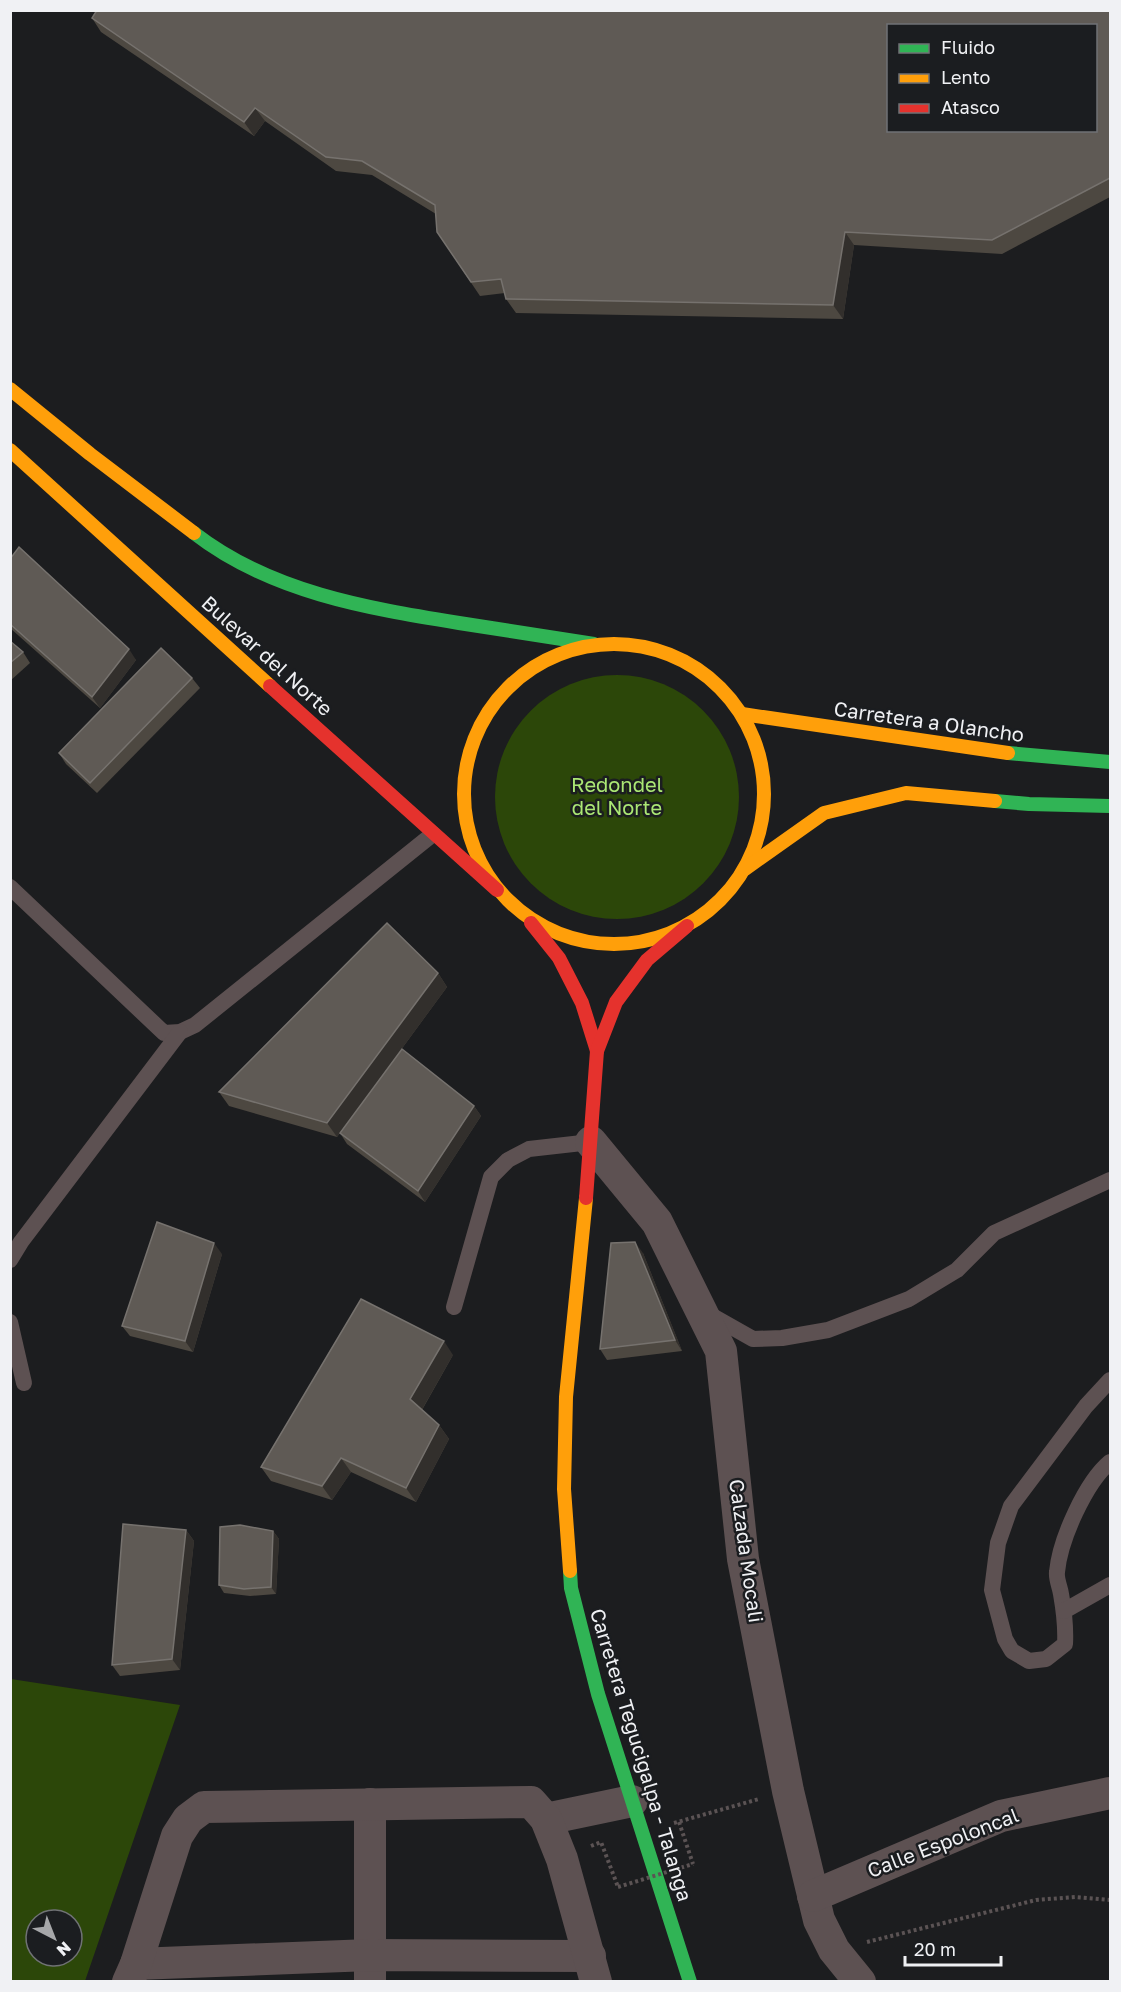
<svg xmlns="http://www.w3.org/2000/svg" width="1121" height="1992" viewBox="0 0 1121 1992" font-family="'Golos Text',sans-serif">
<style>
.green{fill:#2c4709;fill-rule:evenodd}
.lines{fill:none;stroke-linecap:round;stroke-linejoin:round}
.path{stroke:#5b5354;stroke-width:4;stroke-dasharray:3 3;stroke-linecap:butt}
.lane{stroke:#5d5152;stroke-width:16}
.street{stroke:#5d5152;stroke-width:32}
.fast{stroke:#30b455;stroke-width:14}
.slow{stroke:#ff9f0a;stroke-width:14}
.jam{stroke:#e5322d;stroke-width:14}
.path-bridge{stroke:#5b5354;stroke-width:4;stroke-dasharray:3 3;stroke-linecap:butt}
.wall{fill:#4d4841}
.shaded-wall{fill:#322f2c}
.building{fill:#5f5a55;stroke:#76726e;stroke-width:1.5;fill-rule:evenodd}
.labels{text-anchor:middle;stroke-width:5;stroke-linejoin:round;paint-order:stroke}
.street-label{font-size:20px;fill:#f0f1f4;stroke:#1b1d20}
.park-label{font-size:20px;fill:#abe774;stroke:#1b1d20}
</style>
<rect width="100%" height="100%" fill="#1c1d1f"/>
<g class="green">
<circle cx="617" cy="797" r="122"/>
<path d="M11,1679L180,1705L85,1981H11ZM36,1920H72V1956H36Z"/>
</g>
<g class="lines">
<g class="path">
<polyline points="679,1822 693,1864"/>
<polyline points="674,1823 759,1799"/>
<polyline points="591,1846 601,1842 618,1887"/>
<polyline points="867,1942 1036,1900 1075,1897 1110,1900"/>
</g>
<g class="lane">
<polyline points="10,887 164,1033 180,1032 195,1025 433,834"/>
<polyline points="10,1260 21,1242 180,1032"/>
<polyline points="454,1307 491,1177 508,1160 529,1149 591,1142"/>
<polyline points="707,1313 753,1339 782,1338 828,1330 909,1299 957,1270 994,1233 1110,1180"/>
<polyline points="10,1322 24,1383"/>
<path d="M1110,1380L1086,1406L1011,1506L998,1543L992,1590L1005,1639L1012,1651L1029,1661L1046,1659L1065,1644C1066,1627 1064,1611 1061,1594C1060,1587 1056,1579 1057,1572C1060,1539 1086,1482 1110,1462"/>
<polyline points="1064,1611 1110,1585"/>
</g>
<g class="street">
<polyline points="591,1142 657,1222 721,1351 743,1559 788,1791 819,1920 834,1950 860,1982"/>
<polyline points="370,1804 370,1982"/>
<polyline points="546,1819 632,1801"/>
<polyline points="813,1896 1001,1816 1110,1793"/>
<polyline points="136,1964 370,1955 590,1956"/>
<polyline points="128,1982 136,1964 177,1836 188,1819 204,1807 531,1802 546,1819 562,1859 596,1982"/>
</g>
<g class="fast">
<path d="M194,533C270,592 366,608 459,623C504,630 549,637 594,644"/>
<polyline points="1008,753 1110,762"/>
<polyline points="995,801 1029,804 1110,806"/>
<polyline points="570,1571 571,1588 598,1694 690,1982"/>
</g>
<g class="slow">
<polyline points="10,389 90,454 194,533"/>
<polyline points="10,450 270,686"/>
<circle cx="614" cy="794" r="150"/>
<polyline points="742,714 1008,753"/>
<polyline points="745,869 824,813 906,793 995,801"/>
<polyline points="570,1571 564,1489 566,1397 586,1198"/>
</g>
<g class="jam">
<polyline points="270,686 497,890"/>
<polyline points="531,923 559,958 582,1003 597,1051"/>
<polyline points="586,1198 597,1051 616,1002 647,960 687,926"/>
</g>
<polyline class="path-bridge" points="618,1887 693,1864"/>
</g>
<g class="wall">
<polygon points="1110,10 1110,197 1002,254 854,245 843,319 516,313 506,299 505,293 480,296 437,232 436,214 372,175 336,171 265,121 254,136 101,32 92,18"/>
<polygon points="10,559 136,660 100,708 10,628"/>
<polygon points="10,641 23,652 30,663 10,681"/>
<polygon points="192,678 200,688 97,793 66,764 59,753"/>
<polygon points="438,973 447,987 337,1137 229,1106 219,1092"/>
<polygon points="474,1106 481,1116 425,1202 347,1144 340,1133"/>
<polygon points="643,1253 682,1351 607,1360 600,1349"/>
<polygon points="222,1254 193,1352 130,1336 122,1326"/>
<polygon points="453,1355 422,1410 439,1425 449,1439 416,1502 351,1472 332,1500 271,1481 261,1467"/>
<polygon points="186,1530 194,1541 180,1670 120,1676 112,1665"/>
<polygon points="273,1531 279,1539 276,1594 250,1596 224,1593 219,1585"/>
</g>
<g class="shaded-wall">
<polygon points="255,108 265,121 254,136 244,122"/>
<polygon points="845,232 854,245 843,319 833,305"/>
<polygon points="129,649 136,660 100,708 92,697"/>
<polygon points="438,973 447,987 337,1137 327,1123"/>
<polygon points="474,1106 481,1116 425,1202 418,1191"/>
<polygon points="635,1242 643,1253 682,1351 675,1340"/>
<polygon points="214,1243 222,1254 193,1352 185,1341"/>
<polygon points="444,1341 453,1355 420,1413 410,1399"/>
<polygon points="439,1425 449,1439 416,1502 406,1488"/>
<polygon points="341,1458 351,1472 332,1500 322,1486"/>
<polygon points="186,1530 194,1541 180,1670 172,1659"/>
<polygon points="273,1531 279,1539 276,1594 271,1587"/>
</g>
<g class="building">
<path d="M97,10H1110V178L992,240L845,232L833,305L506,299L501,279L471,282L437,232L435,205L362,161L326,157L255,108L244,122L92,18ZM888,26H1095V130H888Z"/>
<polygon points="19,547 129,649 92,697 10,624 10,559"/>
<polygon points="10,641 23,652 10,663"/>
<polygon points="161,648 192,678 90,783 59,753"/>
<polygon points="387,923 438,973 327,1123 219,1092"/>
<polygon points="402,1049 474,1106 418,1191 340,1133"/>
<polygon points="157,1222 214,1243 185,1341 122,1326"/>
<polygon points="635,1242 675,1340 600,1349 611,1243"/>
<polygon points="361,1299 444,1341 410,1399 439,1425 406,1488 341,1458 322,1486 261,1467"/>
<polygon points="123,1524 186,1530 172,1659 112,1665"/>
<polygon points="240,1525 273,1531 271,1587 244,1589 219,1585 220,1527"/>
</g>
<g class="labels">
<g class="street-label">
<text transform="translate(267 656) rotate(42)" y="7">Bulevar del Norte</text>
<text transform="translate(929 722) rotate(8)" y="7">Carretera a Olancho</text>
<text transform="translate(746 1551) rotate(82)" y="7">Calzada Mocali</text>
<text transform="translate(641 1755) rotate(73)" y="7">Carretera Tegucigalpa - Talanga</text>
<text transform="translate(943 1843) rotate(-21)" y="7">Calle Espoloncal</text>
</g>
<g class="park-label">
<text x="617" y="792">Redondel<tspan x="617" dy="23">del Norte</tspan></text>
</g>
</g>
<rect width="1121" height="1992" fill="none" stroke="#f0f1f4" stroke-width="24"/>
<rect x="887" y="24" width="210" height="108" fill="#1b1d20" stroke="#707275" stroke-width="1.5"/>
<rect x="899" y="44" width="30" height="9" fill="#30b455" stroke="#707275" stroke-width="1.5"/>
<text x="941" y="54" font-size="18" fill="#f0f1f4">Fluido</text>
<rect x="899" y="74" width="30" height="9" fill="#ff9f0a" stroke="#707275" stroke-width="1.5"/>
<text x="941" y="84" font-size="18" fill="#f0f1f4">Lento</text>
<rect x="899" y="104" width="30" height="9" fill="#e5322d" stroke="#707275" stroke-width="1.5"/>
<text x="941" y="114" font-size="18" fill="#f0f1f4">Atasco</text>
<g transform="translate(54 1938) rotate(138)"><circle r="28" fill="#1b1d20" stroke="#707275" stroke-width="1.5"/>
<path d="M0-4.5L10 22L0 15L-10 22Z" fill="#a6a7a9"/>
<text y="-9" font-size="16" font-weight="bold" text-anchor="middle" fill="#f0f1f4">N</text>
</g>
<path d="M905 1956v9h96v-9" fill="none" stroke="#f0f1f4" stroke-width="3"/>
<text x="914" y="1956" font-size="18" fill="#f0f1f4" stroke="#1b1d20" stroke-width="4.5" paint-order="stroke">20 m</text>
</svg>
